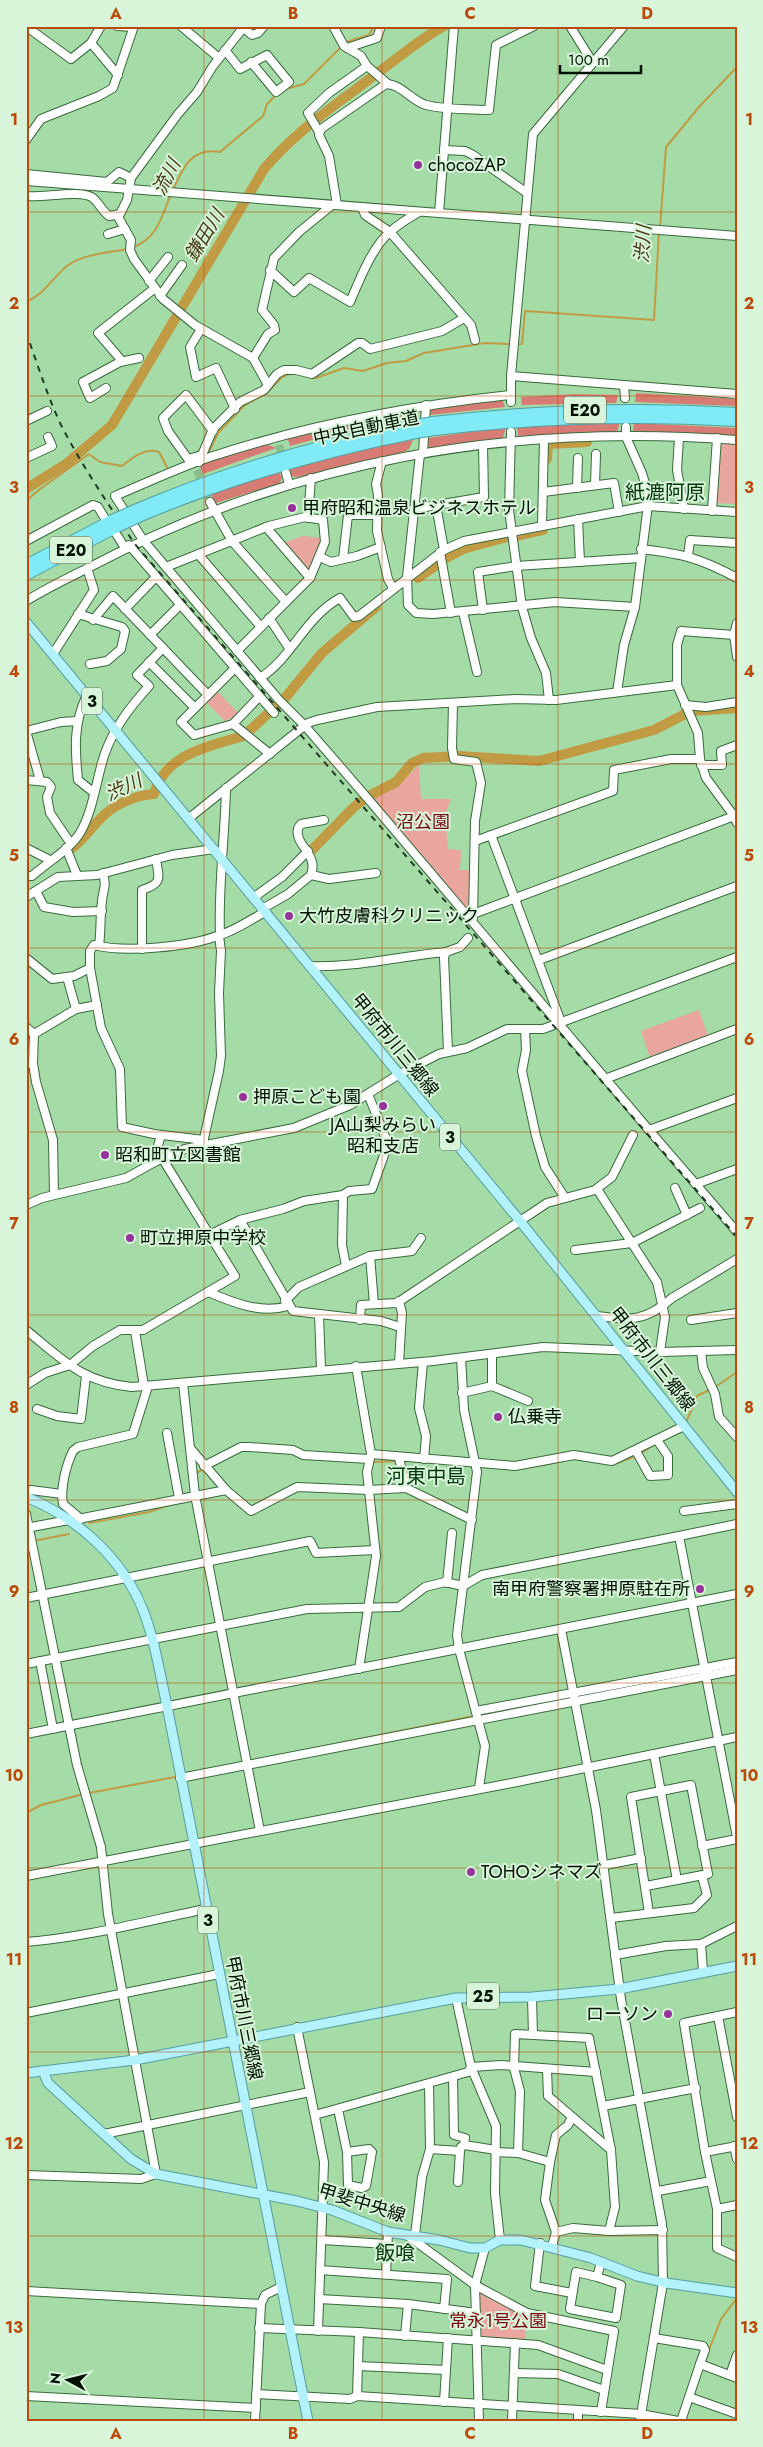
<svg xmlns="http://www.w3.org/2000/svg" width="763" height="2447" viewBox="0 0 763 2447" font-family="Jost,'Noto Sans JP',sans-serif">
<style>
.green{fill:#e9a69f}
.forest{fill:#d77c75}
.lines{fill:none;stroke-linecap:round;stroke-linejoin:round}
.stream{stroke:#c19b44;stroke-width:2}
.river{stroke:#c19b44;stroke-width:10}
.minor-tunnel{stroke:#8cbd8d;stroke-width:8;stroke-dasharray:8 4;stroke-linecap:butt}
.minor-casing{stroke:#396b3d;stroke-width:10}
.major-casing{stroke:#549ea1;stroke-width:11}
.highway-casing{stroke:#549ea1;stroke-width:12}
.minor{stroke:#fff;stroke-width:8}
.major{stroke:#b3f2fa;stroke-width:9}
.highway{stroke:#81eaf7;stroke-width:10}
.rail{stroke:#233b24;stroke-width:2;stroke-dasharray:6 6;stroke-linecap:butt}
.highway-bridge-casing{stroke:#549ea1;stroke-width:12;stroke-linecap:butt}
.highway-bridge{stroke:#81eaf7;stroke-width:10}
.grid{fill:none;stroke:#ba4b0a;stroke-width:1;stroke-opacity:0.55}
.poi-dot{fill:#95339a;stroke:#d8f4d9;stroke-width:2}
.labels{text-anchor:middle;stroke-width:4;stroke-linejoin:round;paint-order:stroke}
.shield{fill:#d8f4d9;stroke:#425542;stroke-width:1}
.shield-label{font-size:16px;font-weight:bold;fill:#011102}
.poi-label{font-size:18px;fill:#011102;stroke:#d8f4d9;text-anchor:start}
.street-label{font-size:18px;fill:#011102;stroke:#d8f4d9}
.park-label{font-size:18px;fill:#7b0912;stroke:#d8f4d9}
.water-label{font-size:19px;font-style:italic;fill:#4b3b16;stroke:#d8f4d9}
.quarter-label{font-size:20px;fill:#003609;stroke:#d8f4d9}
.neatline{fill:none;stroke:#ba4b0a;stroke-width:2}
.grid-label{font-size:16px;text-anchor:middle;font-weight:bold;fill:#ba4b0a}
</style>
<rect width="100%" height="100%" fill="#a4dba6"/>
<g class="green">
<polygon points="719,442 737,443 737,504 716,503"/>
<polygon points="303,536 322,538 310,575 283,543"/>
<polygon points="216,690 239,714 225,721 205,701"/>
<polygon points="419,765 421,799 451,799 445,814 448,849 461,850 460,870 472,870 470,912 373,799 396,787"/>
<polygon points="699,1010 709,1039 651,1061 641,1031"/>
<polygon points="475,2285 527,2313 525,2344 477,2340"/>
</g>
<g class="forest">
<polygon points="636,393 737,399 737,406 635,402"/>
<polygon points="576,394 618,395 616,403 522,405 521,397"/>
<polygon points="502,399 505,407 430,415 429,408"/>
<polygon points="406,410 413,419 361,427 290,446 287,436"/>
<polygon points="620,422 617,433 518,436 517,427"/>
<polygon points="634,423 737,428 737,436 633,431"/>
<polygon points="506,427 503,438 428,448 428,438"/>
<polygon points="413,440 409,449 404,452 304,476 294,477 290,474 288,468 361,449"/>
<polygon points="264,443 276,448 203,474 200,469 202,463"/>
<polygon points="279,472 282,477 280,483 216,503 213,500 211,493"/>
</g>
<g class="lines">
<g class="stream">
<polyline points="346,42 369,35 374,26"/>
<polyline points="286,89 304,84 341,47"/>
<path d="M173,190C183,167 192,147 220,152L263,116L267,104L276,95"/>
<polyline points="660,228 666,147 699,107 737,67"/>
<path d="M134,247C159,236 161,217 171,194"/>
<path d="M26,302C45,294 52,278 67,266C82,254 108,253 127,249"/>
<polyline points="519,344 522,344 525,311 654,320 659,232"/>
<polyline points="308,377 316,378 344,368 363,371 387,363 406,361 424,353 485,343 509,344"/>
<polyline points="208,454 218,433 245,405 267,393 282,377 292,373"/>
<path d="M26,501L40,489L89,454L100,462L122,466C132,458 145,447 159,452L168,469"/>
<polyline points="714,1388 737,1372"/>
<polyline points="687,1420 697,1396 709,1390"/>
<polyline points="260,1451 280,1453"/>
<polyline points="640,1454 655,1444"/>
<polyline points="403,1461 413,1461"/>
<polyline points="373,1462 398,1461"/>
<polyline points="617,1463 636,1456"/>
<polyline points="521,1469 553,1463"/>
<polyline points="196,1473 204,1469"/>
<polyline points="89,1523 149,1512 172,1504"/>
<polyline points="33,1541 69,1534"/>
<polyline points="579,1696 690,1675"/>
<polyline points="479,1715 570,1698"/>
<polyline points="305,1750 474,1716"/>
<polyline points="89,1793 175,1777"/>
<polyline points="26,1813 41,1805 80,1795"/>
<polyline points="705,2360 721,2319 737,2298"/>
</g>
<g class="river">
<polyline points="547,459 548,444 587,442"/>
<path d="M26,489L66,464L112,425L264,169C297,130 332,108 372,77C396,60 418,40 444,26"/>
<polyline points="517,536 543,530"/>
<polyline points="446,558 463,549 507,537"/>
<polyline points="418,578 438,564"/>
<polyline points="248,732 285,698 322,653 376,607"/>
<path d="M71,849C83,840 90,829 101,818C113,805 136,795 154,794C166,753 208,747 243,736"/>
<polyline points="312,850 354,807 367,797 396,782 412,763 423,758 459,756 539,761 654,730 691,711 737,708"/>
</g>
<g class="minor-tunnel">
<polyline points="279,445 283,462"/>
<polyline points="197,470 210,502"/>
</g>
<g class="minor-casing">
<g id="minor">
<polyline points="117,26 133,27"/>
<polyline points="181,26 219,58"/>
<polyline points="241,26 252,35 258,33 264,26"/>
<polyline points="333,26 344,46 361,56 367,66 388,84"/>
<polyline points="570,26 593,63"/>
<polyline points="31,30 71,59 91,43 101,26"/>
<polyline points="91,43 118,75"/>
<polyline points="347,48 377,38 381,26"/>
<polyline points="225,50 240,69 267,55 289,82 276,92 251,62"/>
<polyline points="319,132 308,113 329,93 367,66"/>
<polyline points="26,140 41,119 99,96 113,88 134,26"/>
<polyline points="444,150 465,151 473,155 527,193"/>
<polyline points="26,174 107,182 119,172 131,178"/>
<polyline points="26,181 737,236"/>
<path d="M26,196C43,198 82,189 93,198C99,203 102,211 109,216L120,214L127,200L131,178L178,114L197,92L213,66L243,28"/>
<path d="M337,205L329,156L319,135L321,129L386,84C401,84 412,101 426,105C446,110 469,109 489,110L496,45L534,26"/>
<polyline points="362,207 365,215 390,232 471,325 475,340"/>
<polyline points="439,213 454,26"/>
<polyline points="117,215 131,240 130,250 134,259 163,299 195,325 253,358 268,385"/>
<polyline points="108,234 125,229"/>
<path d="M270,270L294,292L309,278L350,302C359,281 372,247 390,232C398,224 409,218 419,212"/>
<polyline points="149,281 168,257"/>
<polyline points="160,296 182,265"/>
<polyline points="201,329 190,347 196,377 216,368 235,409"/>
<polyline points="253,358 268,334 275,330 274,325 262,310 274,258 299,232 332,205"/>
<polyline points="122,361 98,333 155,288"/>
<polyline points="511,376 737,394"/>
<polyline points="624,385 625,398"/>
<polyline points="106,388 90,398 83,382 120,362 139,358"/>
<path d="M510,395C407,406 308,425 210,457C178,468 146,483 115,496L143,540L279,700L305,726L369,800L649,1130L737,1098"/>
<polyline points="511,402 511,376 533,134 624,26"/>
<polyline points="26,421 47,411"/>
<polyline points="511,432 509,510 522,607 531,638 546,673 549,700"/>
<polyline points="679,438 677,470 684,509"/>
<polyline points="423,453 426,405"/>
<polyline points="420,454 407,577 408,605 416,613 433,614 555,602 635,607"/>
<polyline points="202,455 188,459 168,431 163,418 186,395 213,431"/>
<polyline points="26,458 52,446 48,437"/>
<polyline points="382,461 376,484 378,495 377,531 388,579 393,588"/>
<polyline points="199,462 213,429 240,402 264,390 277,374 284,370 296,370 312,374 358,343 362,343 370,349 442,331 464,318"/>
<polyline points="286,473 289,484"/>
<polyline points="595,485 596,454"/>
<polyline points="577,488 578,458"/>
<polyline points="543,492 614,483 619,512"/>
<polyline points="210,502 232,541 286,602"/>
<polyline points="436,505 444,550"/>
<polyline points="414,509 484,497 483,445"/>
<polyline points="712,511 717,438"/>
<polyline points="308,518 311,478"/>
<polyline points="578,519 580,562"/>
<polyline points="542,526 544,439"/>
<polyline points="266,527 310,578"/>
<polyline points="115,532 125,548"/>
<polyline points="26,541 93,505 98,507 104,517"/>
<polyline points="129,545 274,713"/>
<path d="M641,549C683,554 700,558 737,578"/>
<polyline points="440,552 451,613"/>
<polyline points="198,554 261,627"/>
<polyline points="688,556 690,540 737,543"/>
<polyline points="320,557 331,562 357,556 381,547"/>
<polyline points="343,559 348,515 376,515"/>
<polyline points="166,567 269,526 305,517 323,520 325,542 310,578 237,651"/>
<path d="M26,601C47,588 68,578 90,567C293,460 508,423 737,440"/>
<polyline points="125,609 156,577"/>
<polyline points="483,610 478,572 516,566 640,558"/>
<polyline points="463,612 477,672"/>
<polyline points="78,614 122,627 125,631 121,649 107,661 90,664"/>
<polyline points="269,618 289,648"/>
<polyline points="93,620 113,596 208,695"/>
<polyline points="737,623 734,635 737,657"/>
<polyline points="150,635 180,605"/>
<polyline points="734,635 681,631 677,645 677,685 698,733 700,759 706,778 734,816 737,823"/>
<polyline points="53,654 94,590 87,568"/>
<polyline points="149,662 195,708"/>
<polyline points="235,668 181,722 194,735 233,724 259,697"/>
<path d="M260,678C292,658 305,617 340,598L354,617L359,616L444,550L464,541L648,506L737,512"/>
<polyline points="617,692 624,645 635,607 649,497 642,473 626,437 626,427"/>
<path d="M87,695C73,723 75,750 78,780L93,792"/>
<polyline points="453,703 452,748 454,759 476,762 481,783 475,821 473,918"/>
<polyline points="685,705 706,707 737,702"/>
<polyline points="233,724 270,754"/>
<polyline points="26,731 61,722 77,721"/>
<polyline points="26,731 40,780"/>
<polyline points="701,765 722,765 721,751 737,745"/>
<polyline points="26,780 47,782 51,787 47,797 50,813 71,844"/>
<polyline points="188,819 308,723 317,720 377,707 516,699 556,700 677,685"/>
<polyline points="491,835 561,1022"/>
<polyline points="475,841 613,791 614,770 671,759 700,759"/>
<polyline points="26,848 50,860"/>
<polyline points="66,848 77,875"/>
<path d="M311,875C319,853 294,846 298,828L301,824L324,820"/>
<path d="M26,876H32C48,862 69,850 80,833C93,811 96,781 104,756C113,729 130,707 149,686L137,675L163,648"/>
<polyline points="36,891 44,907 73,912 102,911"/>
<polyline points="26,897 58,877 97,875 172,855 214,849"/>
<polyline points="253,898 282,877 308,851"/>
<polyline points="262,909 288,894 311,875 329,879 376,873"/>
<polyline points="473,914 737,815"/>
<path d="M220,935C218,886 225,837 226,788"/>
<path d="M99,946C101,931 100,916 102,901C103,889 107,887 103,873"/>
<path d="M142,949V890C163,883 159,879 156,859"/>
<path d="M26,958L52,979L74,976L90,968V951L94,945C126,953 189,947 220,935C236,930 250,920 265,912"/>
<polyline points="539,960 737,886"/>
<path d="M309,966C355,968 400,956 446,952"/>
<polyline points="90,968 101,1028 120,1069 122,1127 154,1134 204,1140"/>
<polyline points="67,977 76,1009"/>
<polyline points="26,1027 34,1034 33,1063 26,1064"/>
<polyline points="525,1029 526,1050 522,1071 536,1136 545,1167 565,1198"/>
<polyline points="34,1034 76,1009 97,1005"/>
<polyline points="448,1051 444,957 446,952 460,947 468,938"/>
<polyline points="33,1063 36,1082 53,1140 54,1195"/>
<polyline points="605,1079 737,1029"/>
<polyline points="649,1130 737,1232"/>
<polyline points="203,1143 219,1071 221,1056 219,993 221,951 219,936"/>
<polyline points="157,1161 155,1156 161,1135"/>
<polyline points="696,1184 737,1169"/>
<polyline points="675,1188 687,1215"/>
<polyline points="597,1189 657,1282 665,1317 660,1352"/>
<polyline points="26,1205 42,1198 126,1178 162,1158 185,1149 294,1128 350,1105 398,1075 439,1054 467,1048 507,1029 543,1029 737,957"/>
<polyline points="240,1220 293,1311 381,1321 400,1327"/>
<polyline points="209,1235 240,1220 283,1209 304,1201 343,1195"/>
<polyline points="575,1250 632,1243 700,1208"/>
<polyline points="370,1256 374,1304"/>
<polyline points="346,1266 342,1245 343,1195 349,1191 372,1189 388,1144 368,1094"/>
<path d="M208,1292C234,1303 261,1314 288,1306"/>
<polyline points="285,1301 299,1287 370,1256 412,1251 421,1238"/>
<polyline points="319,1314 321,1369"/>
<path d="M598,1316C631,1320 645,1322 672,1298L737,1259"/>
<polyline points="360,1320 361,1305 397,1303 547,1203 595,1190 612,1177 633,1135"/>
<polyline points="691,1320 737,1313"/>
<path d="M26,1330C63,1360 82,1382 132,1387L433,1361L543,1347L660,1352L737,1350"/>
<polyline points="135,1331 144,1386"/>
<polyline points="701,1351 703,1368 715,1394 719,1417 737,1437"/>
<polyline points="492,1354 492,1386"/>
<polyline points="461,1358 464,1410 477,1472 457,1635 459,1649 485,1746 479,1788"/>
<polyline points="423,1362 419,1408 426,1436 424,1459"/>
<polyline points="399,1363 402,1313 399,1301"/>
<polyline points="356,1366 371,1454 367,1472 376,1556 359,1669"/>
<polyline points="183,1383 195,1495 260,1831"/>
<polyline points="26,1385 45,1373 70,1365 93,1346 120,1330 143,1330 235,1276 162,1158"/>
<polyline points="462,1393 492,1386 528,1401"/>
<polyline points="37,1409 57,1416 81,1419 86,1376"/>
<polyline points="167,1433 179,1498"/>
<polyline points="191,1449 226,1490 251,1511 297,1487 369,1490 406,1488 472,1520"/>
<polyline points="636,1451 650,1476 668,1475 668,1456 657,1440"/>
<polyline points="371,1454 515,1466 574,1455 612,1461 684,1426"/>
<polyline points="399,1458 406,1488"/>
<polyline points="204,1466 241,1447 249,1447 293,1450 303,1455 369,1459"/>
<polyline points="26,1494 31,1490 62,1494"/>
<polyline points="684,1511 737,1504"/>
<polyline points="26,1514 77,1765 101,1847 108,1914 156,2174 141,2179 26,2175"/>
<path d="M81,1519L63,1504C60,1489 66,1465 73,1451L78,1447L133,1434L148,1386"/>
<polyline points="77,1521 83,1518 226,1490"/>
<polyline points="737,1524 679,1536 737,1837"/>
<polyline points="26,1528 69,1520"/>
<polyline points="447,1583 452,1533"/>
<polyline points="26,1598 310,1541 316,1553 375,1550"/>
<polyline points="561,1629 596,1810 621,1999 662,2224 663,2283 640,2421"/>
<polyline points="40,1661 53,1729"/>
<polyline points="26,1664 307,1609 399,1607 425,1587 445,1582 463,1586 482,1575 679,1536"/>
<polyline points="476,1711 737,1662"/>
<polyline points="26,1734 737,1594"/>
<polyline points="654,1754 677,1880"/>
<polyline points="180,1778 737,1670"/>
<polyline points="702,1846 737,1839"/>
<polyline points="605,1865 641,1858"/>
<polyline points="26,1876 512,1783 737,1737"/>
<polyline points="646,1886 708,1874 691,1785 631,1797 649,1913"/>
<polyline points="611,1918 694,1908 707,1895 702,1876"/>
<path d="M26,1942C87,1937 146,1921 206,1909"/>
<polyline points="701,1944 703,1971"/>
<polyline points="615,1955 666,1946 701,1944 737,1926"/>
<polyline points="532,1997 533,2035"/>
<polyline points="737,2012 684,2023 705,2152 717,2209 717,2248 737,2257"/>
<polyline points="26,2013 219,1974"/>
<polyline points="718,2016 737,2117"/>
<polyline points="297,2027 324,2162 318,2331"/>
<polyline points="547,2070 548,2096 611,2150"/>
<polyline points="453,2077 454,2135 465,2138 464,2145 496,2150"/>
<polyline points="603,2106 696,2088"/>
<polyline points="338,2109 347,2152 348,2185 362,2188 366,2186 372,2152 369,2149 347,2152"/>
<polyline points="315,2115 468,2072 471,2067 456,1998"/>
<polyline points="104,2134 310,2092"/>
<polyline points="734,2146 737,2159"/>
<polyline points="430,2149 460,2151 461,2147 464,2145"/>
<polyline points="496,2152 518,2153 550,2162"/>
<polyline points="705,2152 737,2146"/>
<polyline points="518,2153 520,2091 514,2068 515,2034 589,2038 611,2150 615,2207 609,2231 663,2230"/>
<polyline points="458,2182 460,2151"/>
<polyline points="658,2191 711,2181"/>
<polyline points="717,2209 737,2205"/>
<polyline points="556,2232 573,2228 609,2231"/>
<polyline points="415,2235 422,2177 430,2149 429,2084"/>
<polyline points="408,2236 475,2285 527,2313 614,2331 601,2412"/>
<polyline points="322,2240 387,2244"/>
<polyline points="500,2240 495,2193 496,2126 471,2067 501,2065 596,2072"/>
<polyline points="540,2243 535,2286 572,2293"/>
<polyline points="552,2246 556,2232 545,2200 550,2162 556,2135 568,2125 572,2117"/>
<polyline points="320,2270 447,2279 444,2309"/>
<polyline points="386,2274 388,2232"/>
<polyline points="597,2277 576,2272 570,2309 616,2318 621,2285 597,2277 601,2262"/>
<polyline points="26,2291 261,2304"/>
<polyline points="319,2299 408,2304 476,2313"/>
<polyline points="259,2328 359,2332 538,2345 607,2370"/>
<polyline points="405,2336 408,2304"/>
<polyline points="654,2338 703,2346 705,2350 700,2364"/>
<polyline points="358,2366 446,2370"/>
<polyline points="514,2373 558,2374 604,2390"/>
<polyline points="730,2375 737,2355"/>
<polyline points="256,2394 350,2399 357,2396 641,2414 678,2421"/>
<polyline points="26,2396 256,2408"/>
<polyline points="357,2396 359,2332"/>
<polyline points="689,2397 737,2414"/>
<polyline points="444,2402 448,2338"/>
<polyline points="255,2421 261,2304 265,2295 281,2287"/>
<polyline points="479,2421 475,2285 485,2248"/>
<polyline points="512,2421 515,2343"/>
<polyline points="578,2421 578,2410"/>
<polyline points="681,2421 700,2364 737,2378"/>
</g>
</g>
<g class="major-casing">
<g id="major">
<polyline points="26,622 520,1221 737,1492"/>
<path d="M26,1497C78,1518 122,1558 143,1610C155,1641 160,1674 167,1706L308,2421"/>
<polyline points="43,2071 48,2083 131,2159 156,2174 297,2201 332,2210 388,2232 439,2240 470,2248 485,2248 500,2240 521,2240 591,2258 637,2276 666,2283 737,2293"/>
<polyline points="26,2073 135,2060 456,1998 532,1997 619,1989 737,1966"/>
</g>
</g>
<g class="highway-casing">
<g id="highway">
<path d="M433,422C535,410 635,407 737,413"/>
<path d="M435,430C536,418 635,415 737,421"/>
<path d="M137,509C228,470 319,444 415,425"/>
<path d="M141,516C231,478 321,452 416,433"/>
<polyline points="26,565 112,520"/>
<polyline points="26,575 117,527"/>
</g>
</g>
<use href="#minor" class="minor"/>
<use href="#major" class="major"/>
<use href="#highway" class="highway"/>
<path class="rail" d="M26,332C37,363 47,395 61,425C82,466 109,505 134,543L737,1237"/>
<g class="highway-bridge-casing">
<g id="highway-bridge">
<polyline points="415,425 433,422"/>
<polyline points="416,433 435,430"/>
<polyline points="112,520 137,509"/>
<polyline points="117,527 141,516"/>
</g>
</g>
<use href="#highway-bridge" class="highway-bridge"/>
</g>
<path class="grid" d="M204,26V2421M382,26V2421M558,26V2421M26,212H737M26,396H737M26,580H737M26,764H737M26,948H737M26,1132H737M26,1315H737M26,1500H737M26,1683H737M26,1868H737M26,2052H737M26,2236H737"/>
<g class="poi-dot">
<circle cx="418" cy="165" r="5"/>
<circle cx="292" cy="508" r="5"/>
<circle cx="289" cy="916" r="5"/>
<circle cx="243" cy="1097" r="5"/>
<circle cx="383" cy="1106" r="5"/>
<circle cx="105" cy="1155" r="5"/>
<circle cx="130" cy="1238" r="5"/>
<circle cx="498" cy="1417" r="5"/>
<circle cx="700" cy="1589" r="5"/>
<circle cx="471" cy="1872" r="5"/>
<circle cx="668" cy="2014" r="5"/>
</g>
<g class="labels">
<g class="shield">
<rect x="564" y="396.5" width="42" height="27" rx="4"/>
<rect x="50" y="536.5" width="42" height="27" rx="4"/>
<rect x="82" y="687.5" width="20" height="27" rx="4"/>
<rect x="440" y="1123.5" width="20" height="27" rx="4"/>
<rect x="198" y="1906.5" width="20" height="27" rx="4"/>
<rect x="467" y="1982.5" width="32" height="27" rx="4"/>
</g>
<g class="shield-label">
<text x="585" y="416">E20</text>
<text x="71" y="556">E20</text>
<text x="92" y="707">3</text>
<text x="450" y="1143">3</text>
<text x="208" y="1926">3</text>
<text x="483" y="2002">25</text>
</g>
<g class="poi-label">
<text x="428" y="171">chocoZAP</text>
<text x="302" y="514">甲府昭和温泉ビジネスホテル</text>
<text x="299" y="922">大竹皮膚科クリニック</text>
<text x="253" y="1103">押原こども園</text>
<text x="383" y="1131" text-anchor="middle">JA山梨みらい<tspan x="383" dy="21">昭和支店</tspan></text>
<text x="115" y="1161">昭和町立図書館</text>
<text x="140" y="1244">町立押原中学校</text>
<text x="508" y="1423">仏乗寺</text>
<text x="690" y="1595" text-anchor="end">南甲府警察署押原駐在所</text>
<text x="481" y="1878">TOHOシネマズ</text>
<text x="658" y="2020" text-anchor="end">ローソン</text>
</g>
<g class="street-label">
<text transform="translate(366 428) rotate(-12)" y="6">中央自動車道</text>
<text transform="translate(395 1045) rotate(51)" y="6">甲府市川三郷線</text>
<text transform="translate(652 1359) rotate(52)" y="6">甲府市川三郷線</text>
<text transform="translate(244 2018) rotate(79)" y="6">甲府市川三郷線</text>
<text transform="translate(362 2203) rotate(17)" y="6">甲斐中央線</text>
</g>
<g class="park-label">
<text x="423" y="828">沼公園</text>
<text x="498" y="2327">常永1号公園</text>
</g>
<g class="water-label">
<text transform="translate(166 177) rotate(-63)" y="7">流川</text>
<text transform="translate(204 235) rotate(-59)" y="7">鎌田川</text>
<text transform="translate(642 244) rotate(-86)" y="7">渋川</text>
<text transform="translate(123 787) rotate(-25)" y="7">渋川</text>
</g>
<g class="quarter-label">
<text x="665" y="499">紙漉阿原</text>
<text x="426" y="1483">河東中島</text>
<text x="395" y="2260">飯喰</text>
</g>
</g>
<rect width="763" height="2447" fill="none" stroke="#d8f4d9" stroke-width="55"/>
<g transform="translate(68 2380) rotate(277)" stroke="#d8f4d9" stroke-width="4" paint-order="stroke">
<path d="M0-4L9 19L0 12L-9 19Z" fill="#011102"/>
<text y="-8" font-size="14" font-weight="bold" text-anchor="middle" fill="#011102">N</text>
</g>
<path d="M560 65v8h81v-8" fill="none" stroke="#011102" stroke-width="2.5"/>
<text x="568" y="65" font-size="15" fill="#011102" stroke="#d8f4d9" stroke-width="4" paint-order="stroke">100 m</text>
<rect x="28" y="28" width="708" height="2392" class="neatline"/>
<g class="grid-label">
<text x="116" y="19">A</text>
<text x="293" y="19">B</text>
<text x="470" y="19">C</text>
<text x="647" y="19">D</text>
<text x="14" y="125">1</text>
<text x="749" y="125">1</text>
<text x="14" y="309">2</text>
<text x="749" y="309">2</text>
<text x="14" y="493">3</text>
<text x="749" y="493">3</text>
<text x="14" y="677">4</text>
<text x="749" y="677">4</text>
<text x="14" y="861">5</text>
<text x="749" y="861">5</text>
<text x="14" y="1045">6</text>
<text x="749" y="1045">6</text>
<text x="14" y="1229">7</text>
<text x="749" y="1229">7</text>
<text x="14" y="1413">8</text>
<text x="749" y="1413">8</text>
<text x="14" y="1597">9</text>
<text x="749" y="1597">9</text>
<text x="14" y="1781">10</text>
<text x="749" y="1781">10</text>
<text x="14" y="1965">11</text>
<text x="749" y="1965">11</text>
<text x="14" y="2149">12</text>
<text x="749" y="2149">12</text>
<text x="14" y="2333">13</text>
<text x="749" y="2333">13</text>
<text x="116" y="2439">A</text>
<text x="293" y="2439">B</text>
<text x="470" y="2439">C</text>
<text x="647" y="2439">D</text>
</g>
</svg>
